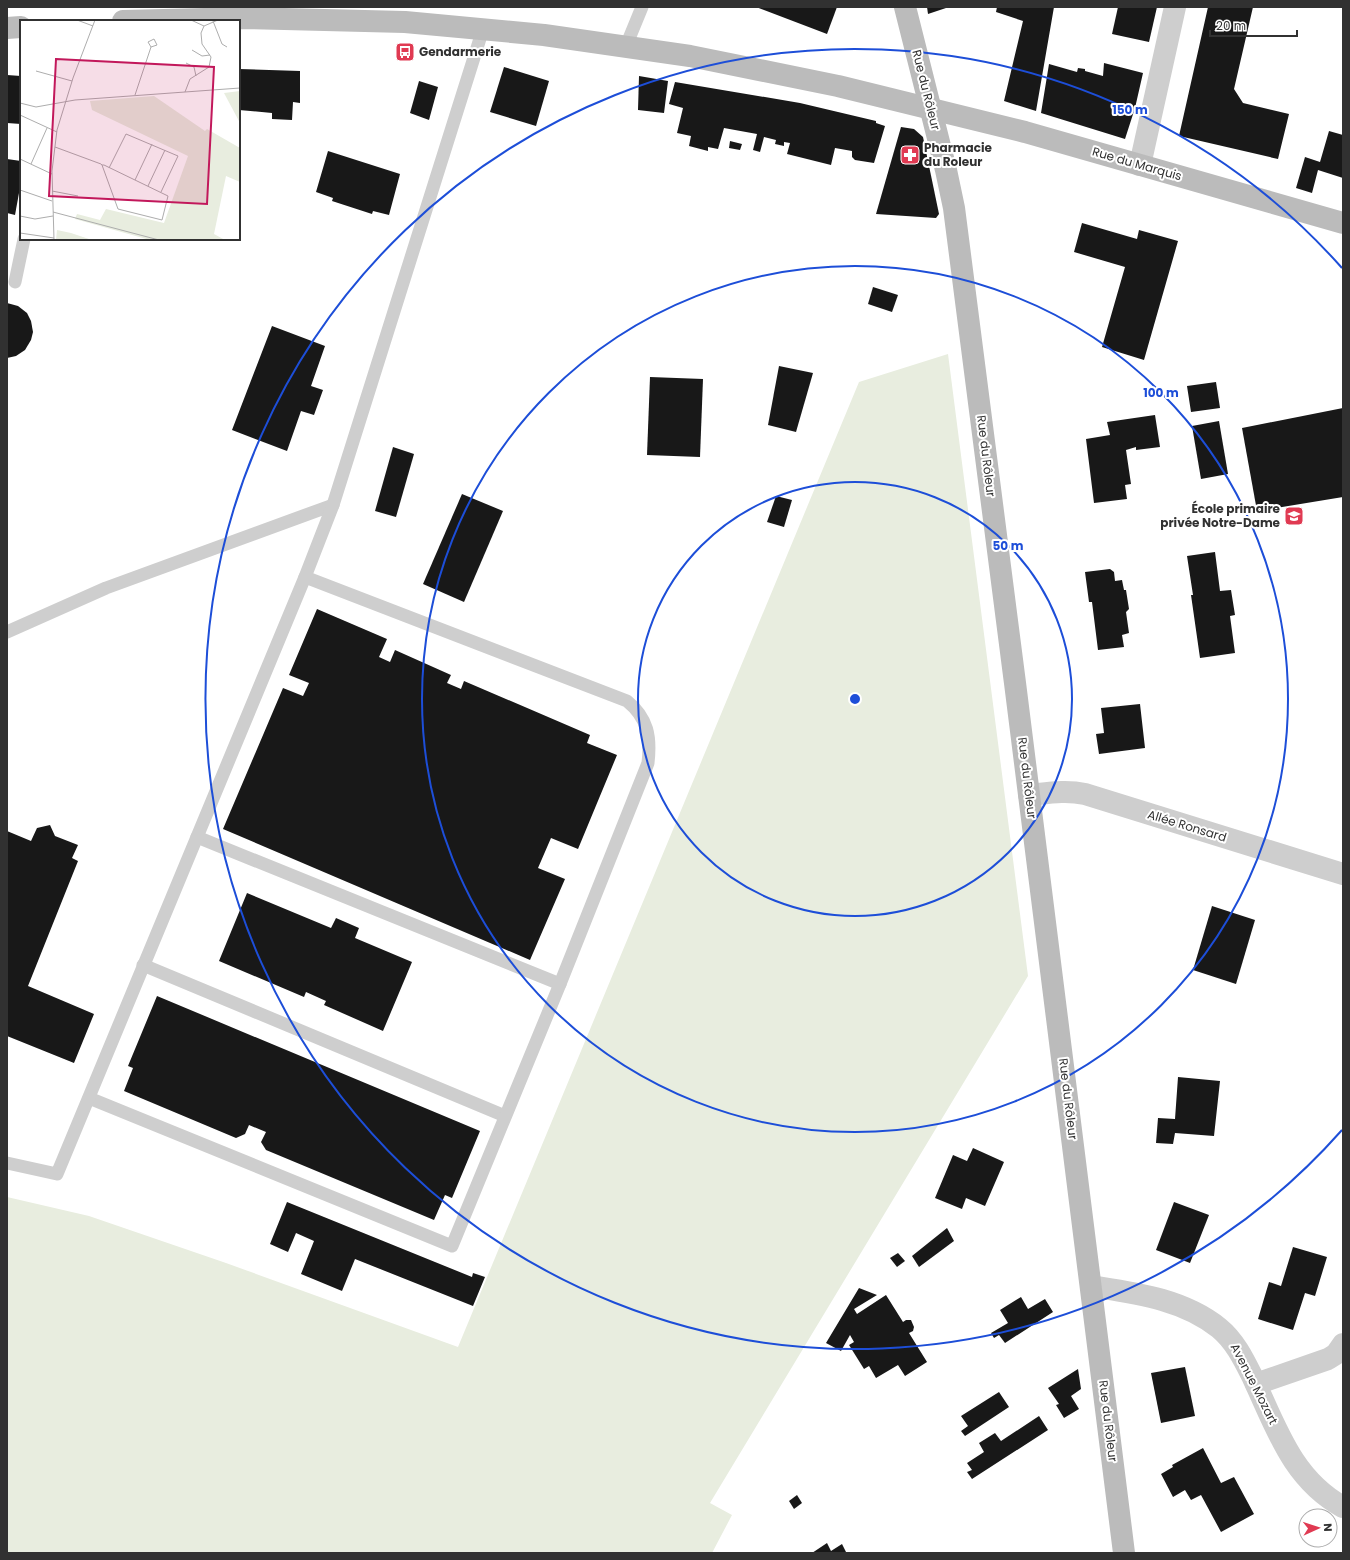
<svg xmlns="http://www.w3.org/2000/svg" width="1350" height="1560" viewBox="0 0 1350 1560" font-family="Poppins,sans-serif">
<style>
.green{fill:#e8eddf}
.building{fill:#181818}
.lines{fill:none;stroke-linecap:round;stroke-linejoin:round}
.lane{stroke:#cecece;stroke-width:13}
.street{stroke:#cecece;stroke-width:22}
.secondary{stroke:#bbb;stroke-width:22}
.ring{fill:none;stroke:#1d4ed8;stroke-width:2}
.labels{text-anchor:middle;stroke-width:4;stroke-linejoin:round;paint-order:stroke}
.poi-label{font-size:12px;font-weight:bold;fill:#313131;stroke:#fff;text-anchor:start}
.street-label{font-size:12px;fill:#313131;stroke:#fff}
.inset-road{fill:none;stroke:#adadad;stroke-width:1}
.view{fill:#c2185b;fill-opacity:0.15;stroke:#c2185b;stroke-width:2}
.inset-edge{fill:none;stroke:#313131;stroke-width:2}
.centre{fill:#1d4ed8;stroke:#fff;stroke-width:2}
.ring-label{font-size:12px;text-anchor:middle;font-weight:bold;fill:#1d4ed8;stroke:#fff;stroke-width:4;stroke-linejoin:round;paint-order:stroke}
</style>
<rect width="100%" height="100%" fill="#fff"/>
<polygon class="green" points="948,354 1028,976 710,1503 732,1515 712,1553 7,1553 7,1197 89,1216 226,1263 458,1347 859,382"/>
<g class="building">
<polygon points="756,7 837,7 827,34"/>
<polygon points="927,7 949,7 928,14"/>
<polygon points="997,7 1054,7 1036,111 1004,101 1023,21 996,12"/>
<polygon points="1118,7 1157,7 1149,42 1112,34"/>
<polygon points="1208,7 1253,7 1234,89 1243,103 1289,114 1278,159 1179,136"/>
<polygon points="1104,63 1143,73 1135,108 1125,139 1041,113 1049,64 1077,72 1078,68 1085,69 1085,71 1103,76"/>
<polygon points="504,67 549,81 536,126 490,112"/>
<polygon points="239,69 300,71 300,103 293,102 292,120 272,119 272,113 239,110"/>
<polygon points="7,75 21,76 21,124 7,123"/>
<polygon points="639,76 668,81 664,113 638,110"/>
<polygon points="419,81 438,87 429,120 410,113"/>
<polygon points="675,82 800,103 876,121 876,123 885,126 874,163 855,160 852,157 852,151 835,148 831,165 787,154 790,143 784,142 784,146 775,144 776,140 764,137 760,152 753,150 757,134 724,128 718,149 708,147 708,151 689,146 691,136 677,133 683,108 669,104"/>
<polygon points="901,127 914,129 923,137 939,214 936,218 876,214"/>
<polygon points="1329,131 1343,135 1343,178 1318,170 1312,193 1296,188 1305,157 1320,162"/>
<polygon points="730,141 742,144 740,150 729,148"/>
<polygon points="328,151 400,174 389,215 373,211 372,214 332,201 333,198 316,192"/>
<polygon points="7,159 21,161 21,182 15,215 7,213"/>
<polygon points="1082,223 1137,239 1139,230 1178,241 1144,360 1102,347 1125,267 1074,252"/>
<polygon points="873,287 898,295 892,312 868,304"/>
<polygon points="7,303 18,306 27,313 31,321 33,332 31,340 25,350 16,356 7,358"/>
<polygon points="272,326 325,346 311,386 323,390 314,415 301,411 287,451 232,430"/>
<polygon points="779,366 813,373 796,432 768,425"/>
<polygon points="650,377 703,379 700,457 647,455"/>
<polygon points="1216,382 1220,408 1191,412 1187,386"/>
<polygon points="1343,408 1343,497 1257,511 1242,428"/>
<polygon points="1155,415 1160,447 1136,450 1136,447 1126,450 1131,484 1125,485 1127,499 1094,503 1086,439 1110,435 1107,422"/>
<polygon points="1219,421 1228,474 1201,479 1192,426"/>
<polygon points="393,447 414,454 396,517 375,511"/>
<polygon points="462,494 503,511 464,602 423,584"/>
<polygon points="776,496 792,500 784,527 767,522"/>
<polygon points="1215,552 1220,591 1231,590 1235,615 1230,616 1235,653 1200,658 1191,595 1193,595 1187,556"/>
<polygon points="1110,569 1114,572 1115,581 1122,580 1124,590 1126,590 1129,609 1126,612 1129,633 1122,635 1124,647 1098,650 1092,602 1089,602 1085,572"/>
<polygon points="317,609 387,639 379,657 390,662 395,650 451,675 447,683 461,689 464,681 590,735 587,743 617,755 578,849 551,838 538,868 565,879 530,960 223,829 283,688 303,696 309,683 289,675"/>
<polygon points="1140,704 1145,748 1099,754 1096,734 1104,733 1101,708"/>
<polygon points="50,825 55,836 78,845 72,858 78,861 28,986 94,1014 74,1063 7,1036 7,831 31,841 37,828"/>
<polygon points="247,893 331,928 336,918 359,928 355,938 412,962 383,1031 324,1005 326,1001 306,992 304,997 219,961"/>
<polygon points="1212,906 1255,920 1236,984 1193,970"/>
<polygon points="157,996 480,1131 452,1198 445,1195 434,1220 266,1150 261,1142 266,1132 249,1125 245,1134 236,1138 124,1091 133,1068 128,1066"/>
<polygon points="1178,1077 1220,1081 1214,1136 1175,1133 1173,1144 1156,1143 1158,1118 1175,1119"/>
<polygon points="973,1148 1004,1162 985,1206 966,1198 962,1209 935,1198 953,1155 967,1161"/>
<polygon points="287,1202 472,1277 473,1273 485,1277 473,1306 355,1259 342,1291 301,1274 314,1241 296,1233 288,1252 270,1244"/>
<polygon points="1174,1202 1209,1215 1190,1263 1156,1250"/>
<polygon points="947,1228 954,1241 919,1267 912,1256"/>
<polygon points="1293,1247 1327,1257 1315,1296 1305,1293 1293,1330 1258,1319 1269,1282 1281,1286"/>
<polygon points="898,1253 905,1261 897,1267 890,1258"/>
<polygon points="859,1288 877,1295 854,1309 857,1314 886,1295 903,1322 906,1320 911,1320 914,1327 913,1331 909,1333 927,1362 905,1376 898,1365 876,1378 869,1366 864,1369 849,1345 854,1342 850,1335 841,1351 826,1343"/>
<polygon points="1021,1297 1028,1309 1045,1299 1053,1312 1005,1343 999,1335 994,1338 991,1333 1008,1323 1000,1310"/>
<polygon points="1185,1367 1195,1416 1161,1423 1151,1373"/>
<polygon points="1078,1369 1081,1389 1071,1396 1079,1409 1064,1418 1056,1405 1059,1404 1048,1388"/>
<polygon points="999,1392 1009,1407 965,1436 961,1431 968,1426 961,1416"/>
<polygon points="1039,1416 1048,1430 972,1479 967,1472 972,1470 967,1463 984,1452 979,1443 995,1433 1001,1441"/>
<polygon points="1203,1448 1221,1483 1234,1477 1254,1514 1221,1532 1201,1495 1191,1500 1185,1490 1173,1497 1161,1474 1173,1467 1172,1465"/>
<polygon points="797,1495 802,1503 794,1509 789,1501"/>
<polygon points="827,1543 831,1551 842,1544 846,1552 844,1553 812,1553"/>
</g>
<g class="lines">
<g class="lane">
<polyline points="626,46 642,7"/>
<polyline points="15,282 24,239"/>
<polyline points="7,632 106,588 333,505"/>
<polyline points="197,837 560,984"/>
<polyline points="143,965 505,1116"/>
<path d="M89,1098L452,1246L560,984L648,763C651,737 648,718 627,701L305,577"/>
<polyline points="7,1163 57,1174 305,577 333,505 483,29"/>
</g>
<g class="street">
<polyline points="1140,165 1175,7"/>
<path d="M1029,795C1049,793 1066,790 1085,794L1343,874"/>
<path d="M1091,1286C1135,1293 1183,1299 1219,1328C1235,1341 1244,1360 1253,1378C1276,1427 1292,1479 1343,1507"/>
<polyline points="1256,1384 1328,1359 1336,1354 1343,1344"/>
</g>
<g class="secondary">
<polyline points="905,7 946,170 954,208 1015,683 1124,1553"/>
<polyline points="123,21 245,18 405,22 544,35 690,56 838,86 1025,132 1343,223"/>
<polyline points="7,28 21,27"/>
</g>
</g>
<g class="ring">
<circle cx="855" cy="699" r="217"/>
<circle cx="855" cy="699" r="433"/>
<path d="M1342 1130A650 650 0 1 1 1342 268"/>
</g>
<defs>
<g id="bus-square" transform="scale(1)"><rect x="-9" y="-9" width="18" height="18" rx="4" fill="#e03a52" stroke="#fff"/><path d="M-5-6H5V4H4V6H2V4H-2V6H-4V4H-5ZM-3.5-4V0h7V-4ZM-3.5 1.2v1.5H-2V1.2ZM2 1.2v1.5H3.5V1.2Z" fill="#fff"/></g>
<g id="pharmacy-square" transform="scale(1)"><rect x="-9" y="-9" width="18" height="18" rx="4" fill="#e03a52" stroke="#fff"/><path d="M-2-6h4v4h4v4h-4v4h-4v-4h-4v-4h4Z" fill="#fff"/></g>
<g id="school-square" transform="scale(1)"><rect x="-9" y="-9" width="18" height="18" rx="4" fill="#e03a52" stroke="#fff"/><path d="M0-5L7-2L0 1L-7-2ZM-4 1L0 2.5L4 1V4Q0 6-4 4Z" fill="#fff"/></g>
</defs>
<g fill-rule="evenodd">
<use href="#bus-square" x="405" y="52"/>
<use href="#pharmacy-square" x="910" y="155"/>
<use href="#school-square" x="1294" y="516"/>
</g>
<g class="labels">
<g class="poi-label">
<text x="419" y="56">Gendarmerie</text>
<text x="924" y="152">Pharmacie<tspan x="924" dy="14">du Roleur</tspan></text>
<text x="1280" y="513" text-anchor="end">École primaire<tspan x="1280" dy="14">privée Notre-Dame</tspan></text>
</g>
<g class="street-label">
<text transform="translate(926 90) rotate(76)" y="4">Rue du Rôleur</text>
<text transform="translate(1137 164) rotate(16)" y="4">Rue du Marquis</text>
<text transform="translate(986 456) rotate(83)" y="4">Rue du Rôleur</text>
<text transform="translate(1027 778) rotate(83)" y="4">Rue du Rôleur</text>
<text transform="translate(1187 826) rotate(17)" y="4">Allée Ronsard</text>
<text transform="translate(1068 1099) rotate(83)" y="4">Rue du Rôleur</text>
<text transform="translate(1254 1384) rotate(63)" y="4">Avenue Mozart</text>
<text transform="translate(1108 1421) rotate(83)" y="4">Rue du Rôleur</text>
</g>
</g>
<g transform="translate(20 20)">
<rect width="220" height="220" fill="#fff"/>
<path d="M220,71V103L204,73ZM134,76L185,111L187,109L220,128V162L206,156L194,214L205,220H130L55,199L57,194L80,200L86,189L144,203L168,136L72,90L70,81ZM37,210L51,213L72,220H36Z" fill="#e8eddf"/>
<path class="inset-road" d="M57,0L73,6M171,0L184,6M193,1L202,24L207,27M172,30L182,36L190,35M166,43L174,47L176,56M16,51L52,61M165,72L170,59L189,47L191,37L182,24L181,13L184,6L198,0M115,75L131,27L137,25L134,19L128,22L131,27M0,83L16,87L55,80L220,68M0,95L37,112M35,127L81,144L82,145H84L148,176L142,200L98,189L82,145M0,139L32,154M11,144L27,108M89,148L106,114L158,136L141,172M115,160L132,124M128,166L145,130M0,170L32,181M32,171L58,176M33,192L139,220M0,196L15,199L33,196M0,213L34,218M34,220L32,151L37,110L53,58L75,0"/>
<path class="view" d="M36,39L194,47L187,184L29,176Z"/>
<rect width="220" height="220" class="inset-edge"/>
</g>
<circle cx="855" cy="699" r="6" class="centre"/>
<g class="ring-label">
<text x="1130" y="114">150 m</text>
<text x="1161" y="397">100 m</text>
<text x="1008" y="550">50 m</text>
</g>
<rect width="1350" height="1560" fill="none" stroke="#313131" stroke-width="16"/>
<g transform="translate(1318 1528) rotate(87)"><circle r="19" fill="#ffffff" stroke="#adadad"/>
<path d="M0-3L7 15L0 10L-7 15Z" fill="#e03a52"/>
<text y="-6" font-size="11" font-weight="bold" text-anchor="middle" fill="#313131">N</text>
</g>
<path d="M1210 30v6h87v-6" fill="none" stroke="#313131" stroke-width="2"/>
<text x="1216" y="30" font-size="12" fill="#313131" stroke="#ffffff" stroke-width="3" paint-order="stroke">20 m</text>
</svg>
